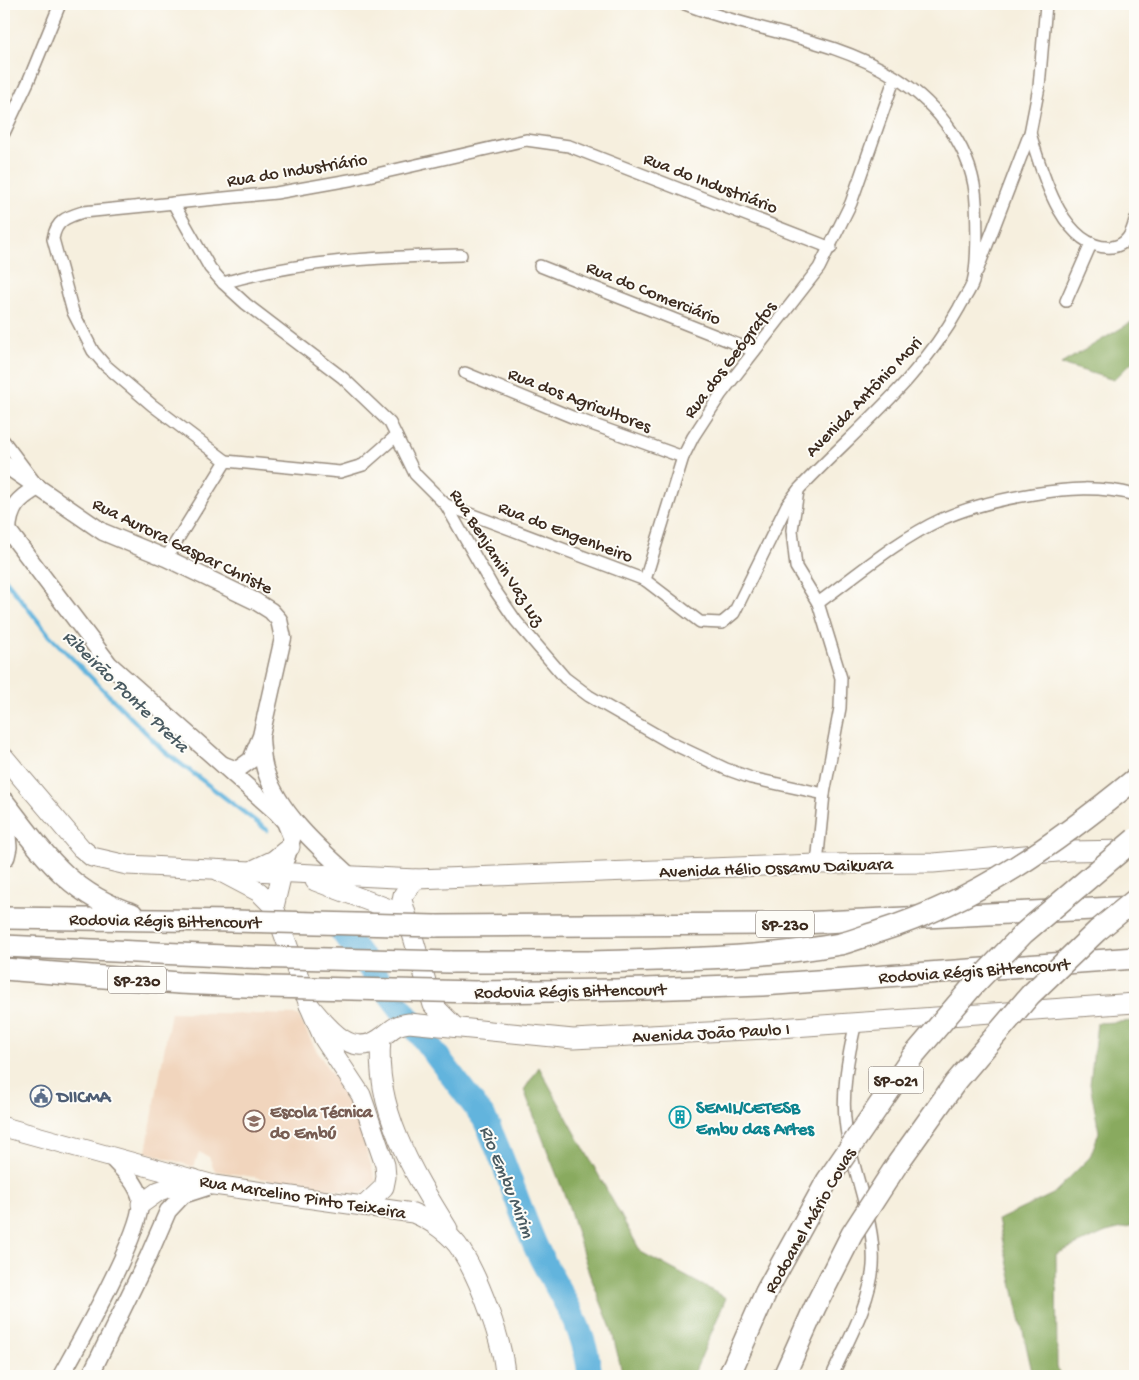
<svg xmlns="http://www.w3.org/2000/svg" width="1139" height="1380" viewBox="0 0 1139 1380" font-family="'Gochi Hand',sans-serif">
<style>
.built{fill:#f1d5bd}
.forest{fill:#89aa5f;stroke:#626a3e}
.lines{fill:none;stroke-linecap:round;stroke-linejoin:round}
.stream{stroke:#62b4dd;stroke-width:4.5}
.river{stroke:#62b4dd;stroke-width:25}
.street-casing{stroke:#988c7e;stroke-width:14}
.secondary-casing{stroke:#988c7e;stroke-width:19}
.primary-casing{stroke:#988c7e;stroke-width:21}
.highway-casing{stroke:#988c7e;stroke-width:24}
.street{stroke:#fff;stroke-width:11}
.secondary{stroke:#fff;stroke-width:16}
.primary{stroke:#fff;stroke-width:19}
.highway{stroke:#fff;stroke-width:21}
.highway-bridge-casing{stroke:#988c7e;stroke-width:24;stroke-linecap:butt}
.highway-bridge{stroke:#fff;stroke-width:21}
.labels{text-anchor:middle;stroke-width:4;stroke-linejoin:round;paint-order:stroke}
.shield{fill:#fdfcf7;stroke:#75695f;stroke-width:1}
.shield-label{font-size:16px;font-weight:bold;fill:#3b2a1e}
.street-label{font-size:18px;fill:#3b2a1e;stroke:#fdfcf7}
.service-label{font-size:18px;font-weight:bold;fill:#4e5e75;stroke:#fdfcf7;text-anchor:start}
.culture-label{font-size:18px;font-weight:bold;fill:#0d838f;stroke:#fdfcf7;text-anchor:start}
.education-label{font-size:18px;font-weight:bold;fill:#785e54;stroke:#fdfcf7;text-anchor:start}
.water-label{font-size:19px;font-style:italic;fill:#495a61;stroke:#fdfcf7}
</style>
<rect width="100%" height="100%" fill="#fdfcf7"/>
<filter id="ink" filterUnits="userSpaceOnUse"><feTurbulence type="fractalNoise" baseFrequency=".02" numOctaves="2"/><feDisplacementMap in="SourceGraphic" scale="10" xChannelSelector="R" yChannelSelector="G"/><feConvolveMatrix kernelMatrix="1 2 1 2 8 2 1 2 1" color-interpolation-filters="sRGB"/></filter>
<filter id="wash" filterUnits="userSpaceOnUse"><feTurbulence type="fractalNoise" baseFrequency=".0096" numOctaves="4" result="noise"/><feDisplacementMap in="SourceGraphic" scale="20" xChannelSelector="R" yChannelSelector="G"/><feGaussianBlur stdDeviation="1.12" result="paint"/><feColorMatrix in="noise" values="0 0 0 0 0 0 0 0 0 0 0 0 0 0 0 0 0 1.4 0 .05"/><feComposite in="paint" operator="in"/></filter>
<g filter="url(#wash)">
<rect width="100%" height="100%" fill="#f6efde"/>
<polygon class="built" points="171,1012 298,1015 315,1048 338,1084 347,1090 376,1181 362,1194 215,1171 209,1157 199,1152 194,1167 146,1152"/>
<g class="forest">
<polygon points="1135,320 1135,359 1114,380 1061,364"/>
<polygon points="1135,1021 1135,1225 1106,1232 1056,1254 1057,1366 1060,1376 1033,1376 998,1220 1053,1194 1090,1157 1099,1132 1090,1084 1097,1023"/>
<polygon points="539,1067 641,1252 726,1298 693,1376 623,1376 611,1328 588,1270 568,1204 524,1090"/>
</g>
<g class="lines">
<polyline class="stream" points="4,578 49,635 164,751 267,830"/>
<path class="river" d="M342,931L484,1118C504,1158 516,1201 534,1243C555,1291 585,1321 590,1376"/>
</g>
</g>
<g filter="url(#ink)">
<g class="lines">
<g class="street-casing">
<g id="street">
<path d="M685,4C754,32 832,37 895,77C939,105 974,151 976,203C977,222 978,264 973,282C970,291 963,300 959,308C920,380 854,431 799,489L787,505L734,613L722,623L700,622L645,580L683,457L693,437L721,394L819,268L851,203L895,77"/>
<polyline points="4,133 28,82 60,4"/>
<path d="M1030,133C1041,169 1062,251 1112,247C1127,245 1132,233 1135,220"/>
<polyline points="173,203 210,268 223,283 246,304 343,378 390,423 415,474 446,505 492,586 516,621 565,678 589,696 669,742 726,769 751,778 824,794"/>
<polyline points="540,266 754,351"/>
<polyline points="977,271 1030,133 1039,87 1046,4"/>
<path d="M223,283C301,260 380,257 461,255"/>
<polyline points="1066,301 1091,244"/>
<polyline points="465,373 572,417 683,457"/>
<polyline points="4,441 34,481"/>
<path d="M226,461L152,405L105,365L93,351L73,312L53,239C56,220 67,217 83,212L276,193L355,179L526,140L569,146L831,248"/>
<polyline points="798,491 792,530 796,567 818,603 841,678 840,708 824,794 817,864"/>
<polyline points="446,505 645,580"/>
<polyline points="166,558 226,461 340,472 363,465 396,436"/>
<path d="M818,603C858,574 897,540 942,519C971,506 1002,499 1033,494C1069,488 1100,486 1135,495"/>
<path d="M832,1376C847,1342 870,1304 873,1266C876,1223 852,1171 846,1128C841,1094 848,1056 856,1022"/>
</g>
</g>
<g class="secondary-casing">
<g id="secondary">
<polyline points="4,464 103,532 166,558 255,601 271,611 279,620 283,638 261,736 251,760 237,770 224,765"/>
<polyline points="4,525 109,664 276,812 285,822 292,839 286,859"/>
<path d="M8,531C9,507 19,498 38,487"/>
<path d="M261,738C262,749 262,762 266,772C279,813 320,849 351,877"/>
<path d="M61,1376C77,1347 148,1223 140,1196C135,1180 120,1167 110,1156"/>
<polyline points="90,1376 148,1257 168,1211 183,1195 214,1185"/>
</g>
</g>
<g class="primary-casing">
<g id="primary">
<polyline points="4,757 81,848 92,857 127,865 416,879 817,864 933,863 1069,851 1130,850"/>
<polyline points="255,869 274,860 290,847"/>
<polyline points="219,871 259,892 274,907"/>
<polyline points="282,873 274,907 309,1005 324,1039 361,1095 385,1165 386,1177 384,1187 364,1206"/>
<polyline points="416,879 403,895 402,900 433,1005 455,1027"/>
<polyline points="315,881 395,911"/>
<path d="M309,1005C326,1025 350,1059 379,1039C392,1031 392,1025 409,1023L573,1039L765,1029L1135,1003"/>
<path d="M381,1039C374,1109 412,1171 448,1229"/>
<path d="M4,1127L214,1185L413,1213C430,1220 451,1234 461,1250C479,1278 504,1344 505,1376"/>
<polyline points="141,1204 159,1191 194,1179"/>
</g>
</g>
<g class="highway-casing">
<g id="highway">
<path d="M4,803C43,853 69,894 132,914"/>
<polyline points="4,825 6,847 4,856"/>
<polyline points="4,918 234,921"/>
<polyline points="435,926 781,924 1135,907"/>
<polyline points="4,946 246,957"/>
<polyline points="450,962 591,962"/>
<polyline points="4,969 179,983 270,987"/>
<polyline points="476,992 615,990 762,985 1135,958"/>
</g>
</g>
<use href="#street" class="street"/>
<use href="#secondary" class="secondary"/>
<use href="#primary" class="primary"/>
<use href="#highway" class="highway"/>
<g class="highway-bridge-casing">
<g id="highway-bridge">
<polyline points="234,921 435,926"/>
<polyline points="246,957 450,962"/>
<path d="M591,962C674,959 758,959 840,944C853,941 867,935 880,931C978,900 1057,843 1135,779"/>
<polyline points="270,987 476,992"/>
<polyline points="729,1376 766,1292 827,1181 913,1056 972,987 1024,933 1135,839"/>
<polyline points="784,1376 815,1307 852,1234 898,1163 955,1083 1030,995 1097,931 1135,900"/>
</g>
</g>
<use href="#highway-bridge" class="highway-bridge"/>
</g>
</g>
<defs>
<g id="civic-ring" transform="scale(1.125)"><circle r="9.5" fill="#fdfcf7" stroke="#5c6f8a" stroke-width="1.5"/><path d="M-.6-6.5H3V-4.5H.6V-3L4-1V1h2V6H-6V1h2V-1L-.6-3ZM-1.2 2.5V6h2.4V2.5Z" fill="#5c6f8a"/></g>
<g id="building-ring" transform="scale(1.125)"><circle r="9.5" fill="#fdfcf7" stroke="#0f9aa8" stroke-width="1.5"/><path d="M-4-6H4V6H1V3H-1V6H-4ZM-2.5-4.3h1.7v1.8h-1.7ZM.8-4.3h1.7v1.8H.8ZM-2.5-1h1.7V.8h-1.7ZM.8-1h1.7V.8H.8Z" fill="#0f9aa8"/></g>
<g id="university-ring" transform="scale(1.125)"><circle r="9.5" fill="#fdfcf7" stroke="#8d6e63" stroke-width="1.5"/><path d="M0-5L7-2L0 1L-7-2ZM-4 1L0 2.5L4 1V4Q0 6-4 4Z" fill="#8d6e63"/></g>
</defs>
<g fill-rule="evenodd">
<use href="#civic-ring" x="41" y="1096"/>
<use href="#building-ring" x="680" y="1117"/>
<use href="#university-ring" x="254" y="1121"/>
</g>
<g class="labels">
<g class="shield">
<rect x="756" y="910.5" width="58" height="27" rx="4"/>
<rect x="108" y="966.5" width="58" height="27" rx="4"/>
<rect x="868.5" y="1066.5" width="55" height="27" rx="4"/>
</g>
<g class="shield-label">
<text x="785" y="930">SP-230</text>
<text x="137" y="986">SP-230</text>
<text x="896" y="1086">SP-021</text>
</g>
<g class="street-label">
<text transform="translate(297 169) rotate(-9)" y="6">Rua do Industriário</text>
<text transform="translate(711 182) rotate(21)" y="6">Rua do Industriário</text>
<text transform="translate(654 292) rotate(22)" y="6">Rua do Comerciário</text>
<text transform="translate(729 359) rotate(-53)" y="6">Rua dos Geógrafos</text>
<text transform="translate(863 396) rotate(-46)" y="6">Avenida Antônio Mori</text>
<text transform="translate(580 399) rotate(21)" y="6">Rua dos Agricultores</text>
<text transform="translate(566 531) rotate(21)" y="6">Rua do Engenheiro</text>
<text transform="translate(183 545) rotate(26)" y="6">Rua Aurora Gaspar Christe</text>
<text transform="translate(498 557) rotate(57)" y="6">Rua Benjamin Vaz Luz</text>
<text transform="translate(776 867) rotate(-2)" y="6">Avenida Hélio Ossamu Daikuara</text>
<text transform="translate(165 920) rotate(1)" y="6">Rodovia Régis Bittencourt</text>
<text transform="translate(974 970) rotate(-4)" y="6">Rodovia Régis Bittencourt</text>
<text transform="translate(570 990) rotate(-1)" y="6">Rodovia Régis Bittencourt</text>
<text transform="translate(711 1032) rotate(-3)" y="6">Avenida João Paulo I</text>
<text transform="translate(303 1196) rotate(9)" y="6">Rua Marcelino Pinto Teixeira</text>
<text transform="translate(809 1220) rotate(-60)" y="6">Rodoanel Mário Covas</text>
</g>
<g class="service-label">
<text x="57" y="1102">DIICMA</text>
</g>
<g class="culture-label">
<text x="696" y="1113">SEMIL/CETESB<tspan x="696" dy="21">Embu das Artes</tspan></text>
</g>
<g class="education-label">
<text x="270" y="1117">Escola Técnica<tspan x="270" dy="21">do Embú</tspan></text>
</g>
<g class="water-label">
<text transform="translate(127 690) rotate(44)" y="7">Ribeirão Ponte Preta</text>
<text transform="translate(509 1181) rotate(68)" y="7">Rio Embu Mirim</text>
</g>
</g>
<rect width="1139" height="1380" fill="none" stroke="#fdfcf7" stroke-width="20"/>
</svg>
